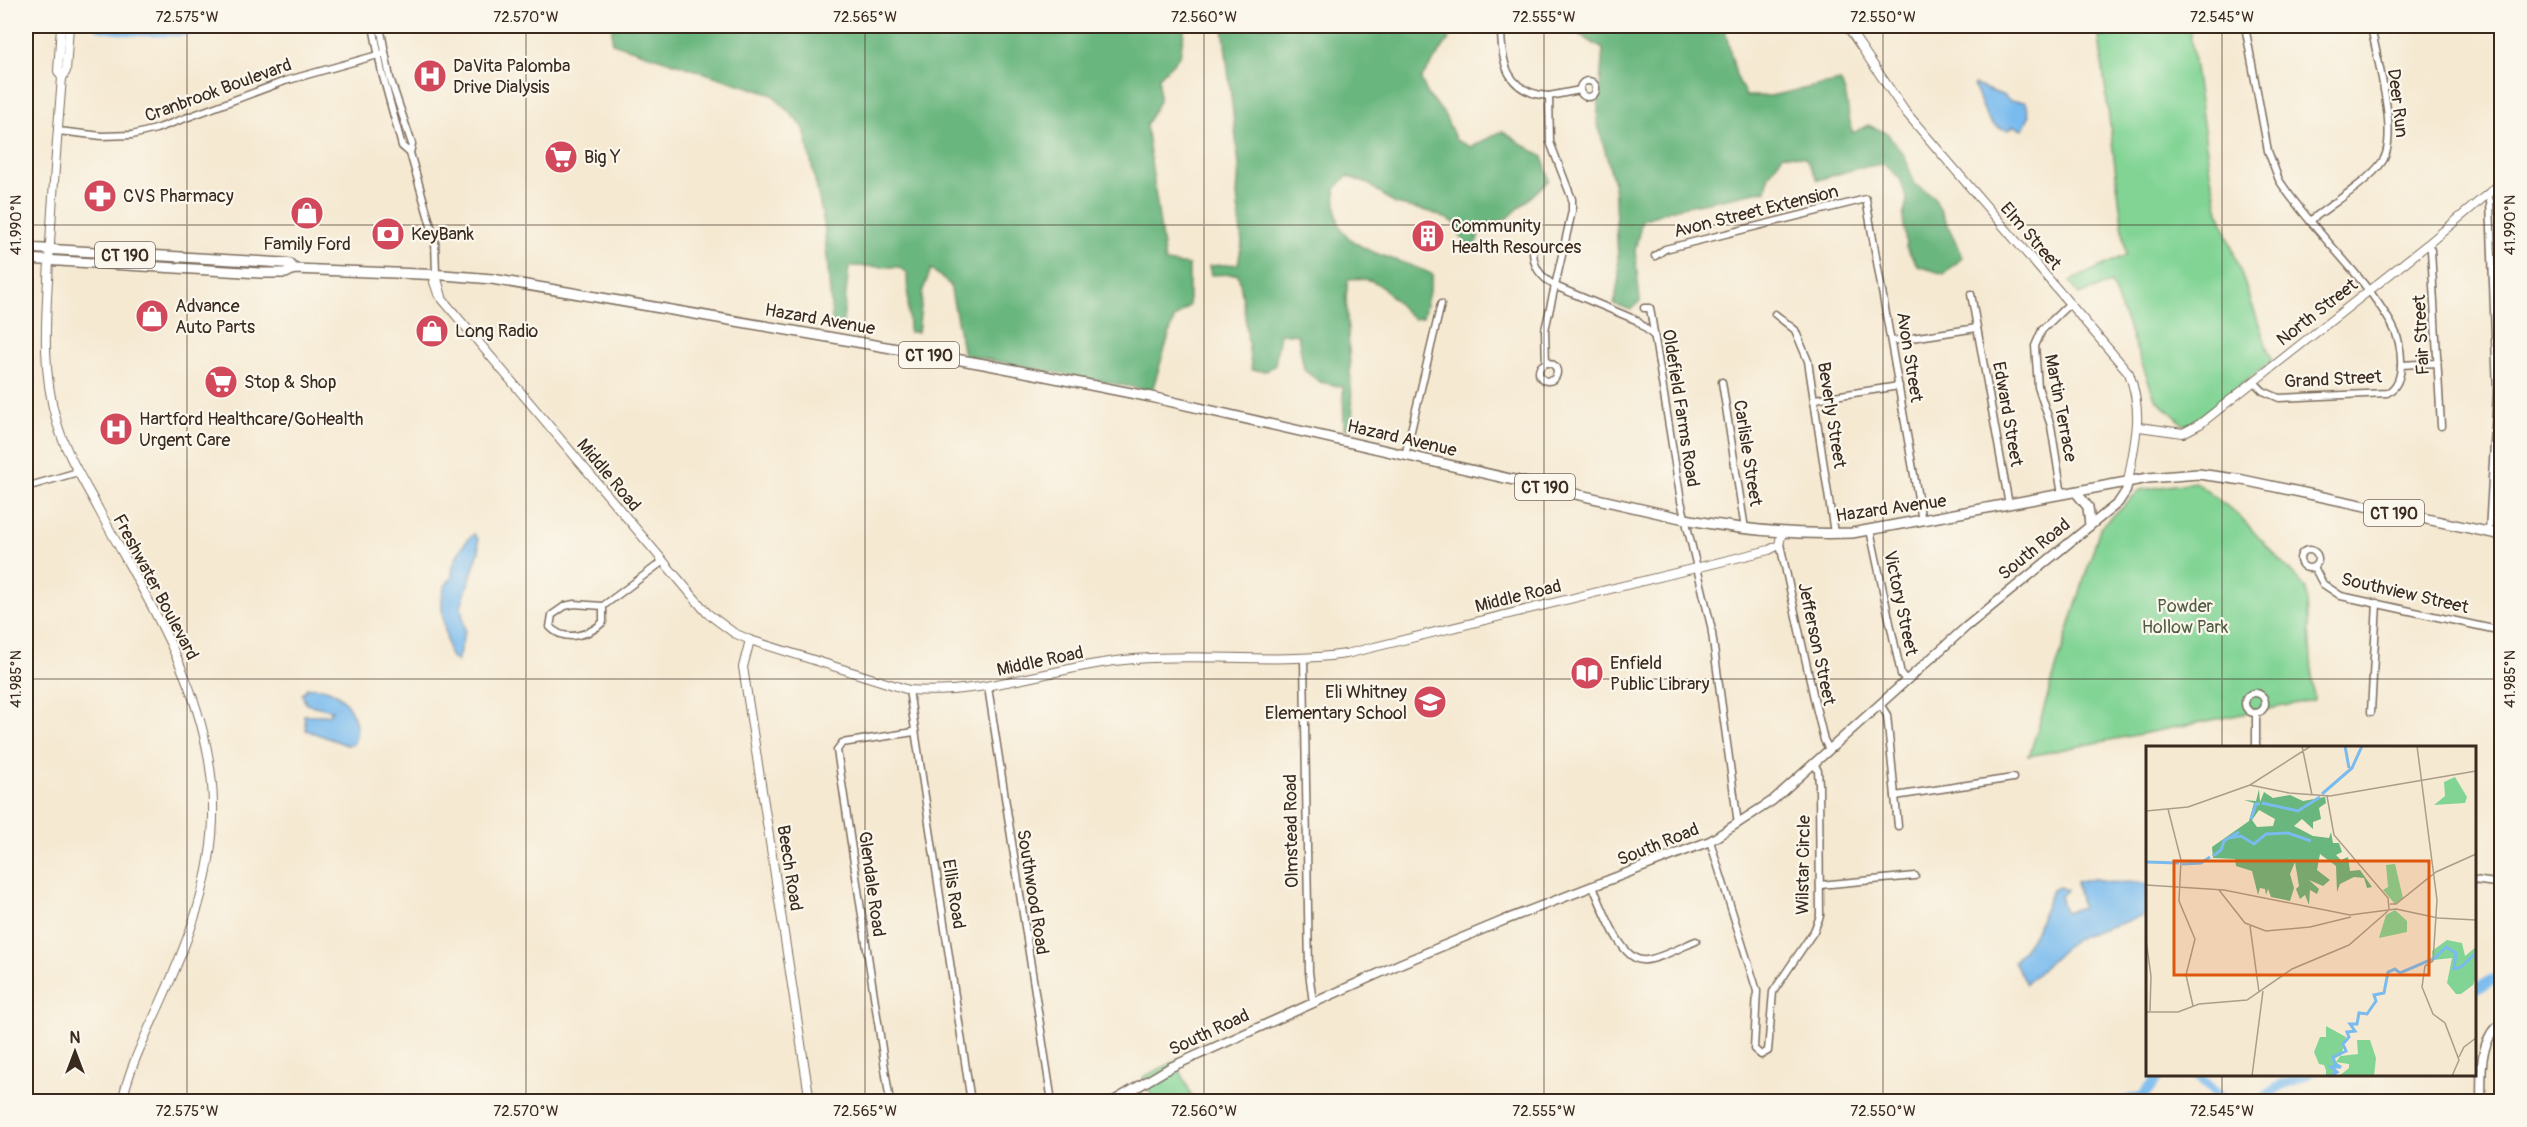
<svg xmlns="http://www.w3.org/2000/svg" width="2527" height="1127" viewBox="0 0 2527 1127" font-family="Pangolin,sans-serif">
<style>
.green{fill:#82d495;stroke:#5e7f5a;stroke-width:1.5}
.forest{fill:#69b67e;stroke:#52704e;stroke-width:1.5}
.water{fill:#79bbee;stroke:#5a7286;stroke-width:1.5}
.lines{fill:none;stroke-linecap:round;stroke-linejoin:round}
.river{stroke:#79bbee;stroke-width:10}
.minor-casing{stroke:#7c6d5d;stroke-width:9}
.tertiary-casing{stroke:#7c6d5d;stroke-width:10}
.secondary-casing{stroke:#7c6d5d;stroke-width:11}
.primary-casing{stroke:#7c6d5d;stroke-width:12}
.minor{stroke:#fff;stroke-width:6}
.tertiary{stroke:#fff;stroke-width:8}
.secondary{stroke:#fff;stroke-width:8}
.primary{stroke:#fff;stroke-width:9}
.ticks{fill:none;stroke:#3b2a1e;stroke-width:1.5;stroke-opacity:0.45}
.labels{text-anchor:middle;stroke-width:4.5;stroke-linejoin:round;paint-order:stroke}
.shield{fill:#fbf7ec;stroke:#75685c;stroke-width:1.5}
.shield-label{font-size:16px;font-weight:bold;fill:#3b2a1e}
.poi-label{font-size:18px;fill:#3b2a1e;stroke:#fbf7ec;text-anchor:start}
.street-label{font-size:18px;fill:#3b2a1e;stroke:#fbf7ec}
.park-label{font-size:18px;fill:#505d42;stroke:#fbf7ec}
.inset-river{fill:none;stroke:#79bbee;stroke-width:3}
.inset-road{fill:none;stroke:#ab9d8a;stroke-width:1.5}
.view{fill:#df570d;fill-opacity:0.15;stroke:#df570d;stroke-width:3}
.inset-edge{fill:none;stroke:#3b2a1e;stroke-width:3}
.neatline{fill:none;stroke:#3b2a1e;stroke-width:2}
.ticks-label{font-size:15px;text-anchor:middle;fill:#3b2a1e}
</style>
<rect width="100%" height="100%" fill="#fbf7ec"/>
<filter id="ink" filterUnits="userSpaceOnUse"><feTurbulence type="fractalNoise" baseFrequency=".0167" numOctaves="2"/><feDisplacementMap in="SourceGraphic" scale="12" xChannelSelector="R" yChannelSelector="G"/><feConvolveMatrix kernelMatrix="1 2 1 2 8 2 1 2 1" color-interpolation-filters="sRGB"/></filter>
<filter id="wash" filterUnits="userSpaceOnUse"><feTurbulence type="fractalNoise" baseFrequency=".008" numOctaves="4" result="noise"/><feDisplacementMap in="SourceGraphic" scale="24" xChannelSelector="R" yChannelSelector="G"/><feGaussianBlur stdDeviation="1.35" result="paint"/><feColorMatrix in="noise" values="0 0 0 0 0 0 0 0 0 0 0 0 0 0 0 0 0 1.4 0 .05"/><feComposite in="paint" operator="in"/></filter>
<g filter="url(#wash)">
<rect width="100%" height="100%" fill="#f5e9d2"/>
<g class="green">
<polygon points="2161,26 2189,26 2210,172 2219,211 2272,361 2187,427 2155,398 2111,283 2079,295 2070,281 2126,255 2099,37"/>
<polygon points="2195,482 2237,514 2306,588 2314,700 2029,756 2100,528 2140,490"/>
<polygon points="1176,1061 1194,1101 1154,1101 1143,1077"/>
</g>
<g class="forest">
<polygon points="612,26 1185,26 1180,56 1159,77 1159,101 1146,125 1165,262 1189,265 1189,306 1174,319 1152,391 964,355 950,285 931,269 923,290 918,332 909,332 907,273 898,267 849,266 842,331 833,329 824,223 804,128 773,95 612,43"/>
<path d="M1223,26H1443L1449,39L1421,79L1428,95L1444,114L1456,140L1471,147L1502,131L1543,157L1549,180L1509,217L1480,230L1476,244H1464L1454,222L1431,212L1395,204L1370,185L1347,176L1335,189C1336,199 1335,216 1340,226C1352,254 1408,260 1433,275L1423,317L1414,319C1388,300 1386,274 1348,279L1346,297L1353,419L1349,429H1344L1343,387L1320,382L1304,370L1298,335L1280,333L1275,365L1266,371L1252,370C1246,338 1246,306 1238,274L1211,275L1209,266L1238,264L1242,243L1237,196L1239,165Z"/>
<path d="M1574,26H1724L1736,75L1746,96H1770L1840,81C1850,98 1846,115 1853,133L1868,125L1887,133L1904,155L1915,184L1934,197L1963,257L1944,274L1918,266L1906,247L1903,217L1907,200L1900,179L1884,164L1858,168L1818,180L1805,157L1783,154L1769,175L1766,190L1677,208L1642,220L1635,250L1640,301L1631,310L1614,304L1619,277L1614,184L1597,121L1603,49L1578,34Z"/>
</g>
<g class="water">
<path d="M1975,85L2002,95L2010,101L2026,102L2029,116L2023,129L2013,126L2009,130C1983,127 1985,106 1974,87Z"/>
<path d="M474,534L478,539L479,551L461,606L465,631L457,662L449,654L448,648C446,628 433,592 452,578C451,562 462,544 474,534Z"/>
<path d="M307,688C315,687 323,687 331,691C349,699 363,727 353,744L347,745L306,730L304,715H328L332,710L306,704L302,694Z"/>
<path d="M2093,878C2112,887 2128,879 2147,884V915L2084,935L2071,942L2026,984L2014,962L2035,933L2052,890L2059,887L2067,890L2061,896L2062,905L2066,912L2082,907L2076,882Z"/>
</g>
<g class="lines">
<g class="river">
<path d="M100,26C137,34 190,32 229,26"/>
<polyline points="2474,989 2502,976"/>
<polyline points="2196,1074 2225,1102"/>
<polyline points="2121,1102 2143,1096 2161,1074"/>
<polyline points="2258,1102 2281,1085 2309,1074"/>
</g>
</g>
</g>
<g filter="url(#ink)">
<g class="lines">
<g class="minor-casing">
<g id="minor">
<polyline points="373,26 382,73 402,146 410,153"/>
<polyline points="380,26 390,78 412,144 410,153 435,240 436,275"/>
<path d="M1501,26C1501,62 1506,93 1549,96L1550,142L1572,199V211L1545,330L1546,363"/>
<path d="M2245,26L2268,151L2279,180C2312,231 2362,272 2392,325C2402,343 2408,382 2387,393L2279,398L2263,391L2253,381"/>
<circle cx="1588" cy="89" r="8"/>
<polyline points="1549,96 1580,90"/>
<polyline points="58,131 102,136 132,135 156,129 285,81 385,53"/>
<polyline points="2487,194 2490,201 2497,391 2489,532"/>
<path d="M2310,221C2331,204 2367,183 2382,162C2400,137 2376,56 2371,26"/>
<polyline points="2428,244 2431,250 2441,426"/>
<path d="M1533,250C1533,267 1540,276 1555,286L1636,320L1654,336"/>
<polyline points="1655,256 1665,249 1866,199 1922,521"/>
<polyline points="1971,294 2009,505"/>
<polyline points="1644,308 1650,308 1681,501 1711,626 1738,824"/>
<polyline points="1775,314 1795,330 1808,361 1834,533"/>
<polyline points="1892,341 1977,328"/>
<circle cx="1548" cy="372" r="9"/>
<polyline points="2401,365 2437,363"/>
<polyline points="1722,382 1745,529"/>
<polyline points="1815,399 1899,386"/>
<polyline points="1405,456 1441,304"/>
<polyline points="26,487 78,472"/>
<polyline points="2062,495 2051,426 2038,387 2035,346 2042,330 2069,304"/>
<polyline points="1870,530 1901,674 1906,680"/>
<polyline points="1780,544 1815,703 1824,740 1829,749"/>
<circle cx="2309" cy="559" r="9"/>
<polyline points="2314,567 2323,584 2341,596 2502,631"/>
<path d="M574,604L603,606V622C590,635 565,643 550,627L552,615L565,606Z"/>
<polyline points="603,606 662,562"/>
<polyline points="1304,659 1309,972 1313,1003"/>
<polyline points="988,687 1052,1102"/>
<polyline points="909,690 971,1102"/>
<circle cx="2255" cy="703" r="10"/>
<polyline points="1880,704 1887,715 1898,826"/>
<polyline points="2371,712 2377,603"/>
<polyline points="2256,713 2256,748"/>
<polyline points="1895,796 2013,778"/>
<polyline points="1710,841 1757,991 1754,1049 1761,1055 1768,1051 1773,992 1814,931 1820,916 1819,785 1818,771 1814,763"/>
<polyline points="2474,880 2502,884"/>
<polyline points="1820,885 1915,876"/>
<path d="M1593,887C1602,905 1619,958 1642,960C1653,962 1684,946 1696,941"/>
<polyline points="890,1102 837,750 842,743 914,732"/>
</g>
</g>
<g class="tertiary-casing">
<g id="tertiary">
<polyline points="61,26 58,71 62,78"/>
<path d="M69,26L66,71L62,78C57,139 52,201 49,262C46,317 41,369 57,423C66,454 84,482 99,510C149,604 211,695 213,804C215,875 188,942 159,1006C145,1037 129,1068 122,1102"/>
<path d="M1847,26L1904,110L2129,373C2144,415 2135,439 2128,482"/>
<path d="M436,275L434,282L438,294L707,613L734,633L750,640L909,690C987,696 1058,665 1135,659C1205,653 1275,664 1346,654L1769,550L1779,545L1782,532"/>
<polyline points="436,275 442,297"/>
<polyline points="2139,427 2183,433 2200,424 2428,244 2502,182"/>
<polyline points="750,640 743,667 810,1102"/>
</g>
</g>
<g class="secondary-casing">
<g id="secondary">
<polyline points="1112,1102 1171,1067 1402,963 1505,920 1710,841 1772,801 1966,627 2118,503 2126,491 2128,482"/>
<path d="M2481,1102C2482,1074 2477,1042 2502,1023"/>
</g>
</g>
<g class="primary-casing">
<g id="primary">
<polyline points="26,248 284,263 290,264 294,269"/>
<path d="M26,259L260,273H286L294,269L444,275L492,279L984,364L1151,397L1685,519C1740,530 1796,535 1852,533L2148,478L2198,474L2243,480L2502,535"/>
<polyline points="2076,492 2088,507 2090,525"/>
</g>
</g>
<use href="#minor" class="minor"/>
<use href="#tertiary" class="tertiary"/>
<use href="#secondary" class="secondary"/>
<use href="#primary" class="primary"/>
</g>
</g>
<path class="ticks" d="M187,26V1102M526,26V1102M865,26V1102M1204,26V1102M1544,26V1102M1883,26V1102M2222,26V748M26,225H2502M26,679H2502M2222,1074V1102"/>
<defs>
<g id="hospital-disc" transform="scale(1.725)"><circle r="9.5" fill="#d1495b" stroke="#fbf7ec"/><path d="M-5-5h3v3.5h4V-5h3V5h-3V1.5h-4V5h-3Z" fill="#fff"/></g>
<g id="supermarket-disc" transform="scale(1.725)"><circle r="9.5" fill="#d1495b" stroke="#fbf7ec"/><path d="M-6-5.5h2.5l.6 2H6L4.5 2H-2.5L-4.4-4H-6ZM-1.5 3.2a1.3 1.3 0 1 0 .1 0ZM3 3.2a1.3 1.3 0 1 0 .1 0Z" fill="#fff"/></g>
<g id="pharmacy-disc" transform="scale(1.725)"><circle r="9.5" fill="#d1495b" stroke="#fbf7ec"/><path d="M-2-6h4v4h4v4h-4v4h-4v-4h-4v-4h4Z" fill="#fff"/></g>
<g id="shop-disc" transform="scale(1.725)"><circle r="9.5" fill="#d1495b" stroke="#fbf7ec"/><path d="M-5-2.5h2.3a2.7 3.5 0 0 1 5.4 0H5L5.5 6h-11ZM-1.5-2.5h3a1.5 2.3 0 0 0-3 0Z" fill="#fff"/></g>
<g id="bank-disc" transform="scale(1.725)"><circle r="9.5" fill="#d1495b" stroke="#fbf7ec"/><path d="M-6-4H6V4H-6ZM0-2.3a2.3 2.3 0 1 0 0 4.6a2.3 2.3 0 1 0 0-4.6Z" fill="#fff"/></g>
<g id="building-disc" transform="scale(1.725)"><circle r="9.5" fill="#d1495b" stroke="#fbf7ec"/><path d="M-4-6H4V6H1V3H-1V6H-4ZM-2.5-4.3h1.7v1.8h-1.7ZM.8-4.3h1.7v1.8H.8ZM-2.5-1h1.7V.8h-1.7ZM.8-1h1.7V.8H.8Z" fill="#fff"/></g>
<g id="library-disc" transform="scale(1.725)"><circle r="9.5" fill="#d1495b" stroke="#fbf7ec"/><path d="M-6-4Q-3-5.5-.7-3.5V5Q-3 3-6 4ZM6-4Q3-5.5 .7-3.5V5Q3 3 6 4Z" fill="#fff"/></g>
<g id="school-disc" transform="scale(1.725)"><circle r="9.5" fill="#d1495b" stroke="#fbf7ec"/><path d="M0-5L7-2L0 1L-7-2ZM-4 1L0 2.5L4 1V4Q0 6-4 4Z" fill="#fff"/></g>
</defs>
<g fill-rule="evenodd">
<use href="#hospital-disc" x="430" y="76"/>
<use href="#supermarket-disc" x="561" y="157"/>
<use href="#pharmacy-disc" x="100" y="196"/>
<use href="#shop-disc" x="307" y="213"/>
<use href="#bank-disc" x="388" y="234"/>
<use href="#building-disc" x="1428" y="236"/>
<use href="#shop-disc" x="152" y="316"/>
<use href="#shop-disc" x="432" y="331"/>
<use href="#supermarket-disc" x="221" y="382"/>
<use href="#hospital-disc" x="116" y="429"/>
<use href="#library-disc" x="1587" y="673"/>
<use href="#school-disc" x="1430" y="702"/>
</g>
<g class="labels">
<g class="shield">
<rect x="95" y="242" width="60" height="26" rx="4.5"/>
<rect x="899" y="342" width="60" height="26" rx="4.5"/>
<rect x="1515" y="474" width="60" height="26" rx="4.5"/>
<rect x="2364" y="500" width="60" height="26" rx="4.5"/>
</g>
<g class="shield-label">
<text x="125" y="261">CT 190</text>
<text x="929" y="361">CT 190</text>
<text x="1545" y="493">CT 190</text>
<text x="2394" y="519">CT 190</text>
</g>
<g class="poi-label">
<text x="453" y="72">DaVita Palomba<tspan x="453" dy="21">Drive Dialysis</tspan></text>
<text x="584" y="163">Big Y</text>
<text x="123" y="202">CVS Pharmacy</text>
<text x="1451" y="232">Community<tspan x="1451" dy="21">Health Resources</tspan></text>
<text x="411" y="240">KeyBank</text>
<text x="307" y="250" text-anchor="middle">Family Ford</text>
<text x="175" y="312">Advance<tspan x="175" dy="21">Auto Parts</tspan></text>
<text x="455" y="337">Long Radio</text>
<text x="244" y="388">Stop &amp; Shop</text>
<text x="139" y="425">Hartford Healthcare/GoHealth<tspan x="139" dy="21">Urgent Care</tspan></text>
<text x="1610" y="669">Enfield<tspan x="1610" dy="21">Public Library</tspan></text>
<text x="1407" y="698" text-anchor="end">Eli Whitney<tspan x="1407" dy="21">Elementary School</tspan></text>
</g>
<g class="street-label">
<text transform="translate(218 90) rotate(-20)" y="6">Cranbrook Boulevard</text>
<text transform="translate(2398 103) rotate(83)" y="6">Deer Run</text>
<text transform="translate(1756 211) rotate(-14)" y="6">Avon Street Extension</text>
<text transform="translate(2031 236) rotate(49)" y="6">Elm Street</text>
<text transform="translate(2317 312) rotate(-38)" y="6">North Street</text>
<text transform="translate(820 319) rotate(10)" y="6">Hazard Avenue</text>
<text transform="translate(2421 335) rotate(-93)" y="6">Fair Street</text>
<text transform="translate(1910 357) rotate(81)" y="6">Avon Street</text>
<text transform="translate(2333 379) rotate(-3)" y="6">Grand Street</text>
<text transform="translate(1681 408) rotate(81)" y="6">Oldefield Farms Road</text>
<text transform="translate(2061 408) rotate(79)" y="6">Martin Terrace</text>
<text transform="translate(2008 414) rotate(80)" y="6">Edward Street</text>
<text transform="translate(1832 415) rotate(81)" y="6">Beverly Street</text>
<text transform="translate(1402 438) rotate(13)" y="6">Hazard Avenue</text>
<text transform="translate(1748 453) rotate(81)" y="6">Carlisle Street</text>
<text transform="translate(609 475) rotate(50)" y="6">Middle Road</text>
<text transform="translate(1891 508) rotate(-8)" y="6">Hazard Avenue</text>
<text transform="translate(2034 549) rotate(-39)" y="6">South Road</text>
<text transform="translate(156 587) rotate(62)" y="6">Freshwater Boulevard</text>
<text transform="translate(2405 593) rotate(13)" y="6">Southview Street</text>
<text transform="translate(1518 596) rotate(-14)" y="6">Middle Road</text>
<text transform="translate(1901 603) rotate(78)" y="6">Victory Street</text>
<text transform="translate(1817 644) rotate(78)" y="6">Jefferson Street</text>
<text transform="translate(1040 661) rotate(-12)" y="6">Middle Road</text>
<text transform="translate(1291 831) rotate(-91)" y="6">Olmstead Road</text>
<text transform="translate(1658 844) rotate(-22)" y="6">South Road</text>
<text transform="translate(1803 865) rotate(-89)" y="6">Wilstar Circle</text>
<text transform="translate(790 868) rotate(81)" y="6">Beech Road</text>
<text transform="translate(872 884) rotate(82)" y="6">Glendale Road</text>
<text transform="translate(1033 892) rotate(81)" y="6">Southwood Road</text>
<text transform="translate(954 894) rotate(81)" y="6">Ellis Road</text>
<text transform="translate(1209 1032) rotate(-25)" y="6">South Road</text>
</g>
<g class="park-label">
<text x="2185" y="612">Powder<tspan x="2185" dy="21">Hollow Park</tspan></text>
</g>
</g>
<g transform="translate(2146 746)">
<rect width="330" height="330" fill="#f5e9d2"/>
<path d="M309,31L321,51L319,57L288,59L299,50L298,36ZM249,118L257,152L249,158L237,144L242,141L240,119ZM249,164L261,175V186L233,192L240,169ZM301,194L316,197L319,210L330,201V231L327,239L315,248H310L301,237L306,212L287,214L286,205ZM180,280L200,291L195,310L212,308L211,294H224L230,312L228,330H193L203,322V318L190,316L195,309L188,313L194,320L185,321L190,324L185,330H174L180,329V324L178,319L173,318L168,306L174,291H180Z" fill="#82d495"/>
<path d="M113,43L114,56L118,46L127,52L144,49L157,55L179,51L180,57L173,62L175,73L167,76V83L156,73L148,80L167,90L183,92L185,86L187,97H193L196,106L190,109L195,114L202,111L204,125L214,124L226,141L221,142L218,132L208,131L194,138L191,146L190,120L174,108L171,124L184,134L177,140L163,134L173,143L171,148L164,144L163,159L159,149L154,153L150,143L153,140L149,116L144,128L148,142L144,155L125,151L122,143L120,149L119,143L114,142L112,149L106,125L90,120L89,113L67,112L66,101L103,75L108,57L98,54L110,55ZM113,64L129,73L127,80L111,81L106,74Z" fill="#69b67e" fill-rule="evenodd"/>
<path class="inset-river" d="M199,0L203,22M176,48L206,22L216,0M116,57L152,65L174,51M105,73L110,58H114M82,92L95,90L108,98L120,88L142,87L165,95M67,110L75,104L78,95L93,86M0,116L33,117M36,118L55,117L64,111M185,330L191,326L185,321H195L189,318L187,311L200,305L197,298L203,291L201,286L209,285L204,278H211L213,267L221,268L230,255L228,249L238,247L242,226L249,223L254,227L289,212L300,201L310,207L308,223L315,221L330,207"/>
<path class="inset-road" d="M156,0L166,49M271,0L291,154L287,215L279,220L276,241L287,268L299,277L313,314L306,330M104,39L143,47L184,50L330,25M181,50L188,89L242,152L243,163M22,63L35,114L33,155L49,193L40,229L47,260M0,65L42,61L104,39L165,0M0,139L78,144L204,169L250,163L292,172L330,174M73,144L99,177L120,185L164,181L205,171M244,158H250L290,126L330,108M104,180L113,246M0,194L5,230L4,265M0,266H32L53,258L101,254L146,223L203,199L242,165M313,311L318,301L330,292M106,330L117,245"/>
<path class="view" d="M28,115H283V229H28Z"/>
<rect width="330" height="330" class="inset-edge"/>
</g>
<rect width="2527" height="1127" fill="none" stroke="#fbf7ec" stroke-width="66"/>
<g transform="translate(75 1052)" stroke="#fbf7ec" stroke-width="4.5" paint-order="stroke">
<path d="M0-4.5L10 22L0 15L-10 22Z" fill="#3b2a1e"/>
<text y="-9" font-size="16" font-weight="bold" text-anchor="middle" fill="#3b2a1e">N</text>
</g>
<rect x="33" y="33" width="2461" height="1061" class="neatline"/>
<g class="ticks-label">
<text x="187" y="22">72.575°W</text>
<text x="526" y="22">72.570°W</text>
<text x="865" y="22">72.565°W</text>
<text x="1204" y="22">72.560°W</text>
<text x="1544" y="22">72.555°W</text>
<text x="1883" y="22">72.550°W</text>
<text x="2222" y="22">72.545°W</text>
<text transform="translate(16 225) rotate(-90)" y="5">41.990°N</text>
<text transform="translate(2510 225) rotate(-90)" y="5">41.990°N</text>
<text transform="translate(16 679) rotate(-90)" y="5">41.985°N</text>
<text transform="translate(2510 679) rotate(-90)" y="5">41.985°N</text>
<text x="187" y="1116">72.575°W</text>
<text x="526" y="1116">72.570°W</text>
<text x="865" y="1116">72.565°W</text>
<text x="1204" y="1116">72.560°W</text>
<text x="1544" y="1116">72.555°W</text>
<text x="1883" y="1116">72.550°W</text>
<text x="2222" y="1116">72.545°W</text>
</g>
</svg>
